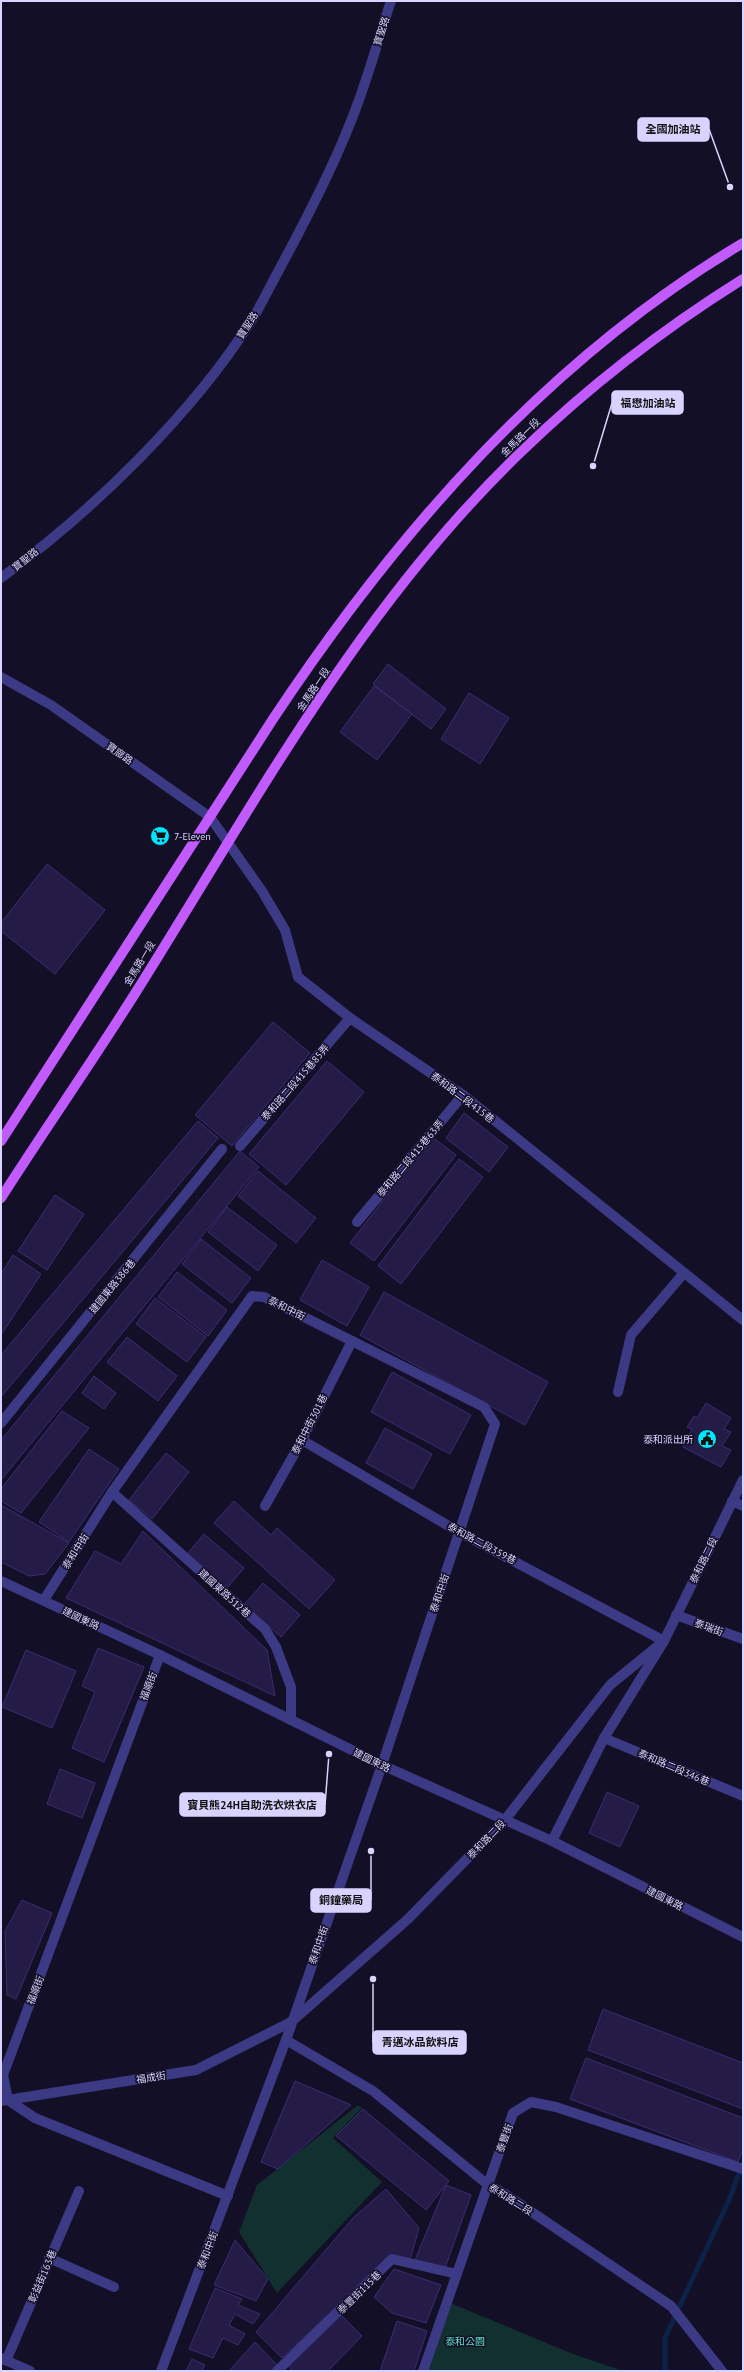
<svg xmlns="http://www.w3.org/2000/svg" width="744" height="2372" viewBox="0 0 744 2372" font-family="'PT Sans','Noto Sans TC',sans-serif">
<style>
.green{fill:#12302f}
.lines{fill:none;stroke-linecap:round;stroke-linejoin:round}
.stream{stroke:#0c2248;stroke-width:5}
.building{fill:#241b47;stroke:#3b2d73}
.minor{stroke:#3d3a85;stroke-width:10}
.major{stroke:#c25bff;stroke-width:10}
.labels{text-anchor:middle;stroke-width:3;stroke-linejoin:round;paint-order:stroke}
.street-label{font-size:10px;fill:#d9d4ff;stroke:#130f26}
.poi-label{font-size:10px;fill:#d9d4ff;stroke:#130f26;text-anchor:start}
.park-label{font-size:10px;fill:#5fe0c0;stroke:#130f26}
.leader{fill:none;stroke:#d9d4ff;stroke-width:1.5}
.callout-dot{fill:#d9d4ff;stroke:#130f26;stroke-width:1.5}
.callout{fill:#d9d4ff;stroke:#d9d4ff;stroke-width:1.5}
.callout-label{font-size:11px;text-anchor:middle;font-weight:bold;fill:#111}
</style>
<rect width="100%" height="100%" fill="#130f26"/>
<g class="green">
<polygon points="358,2105 362,2108 333,2138 382,2182 277,2293 239,2232 257,2185"/>
<polygon points="448,2302 573,2354 623,2371 423,2371"/>
</g>
<g class="lines">
<polyline class="stream" points="665,2371 665,2338 729,2200 743,2163"/>
</g>
<g class="building">
<polygon points="388,664 446,709 431,729 373,684"/>
<polygon points="374,686 412,714 377,760 340,732"/>
<polygon points="469,693 509,718 480,764 441,739"/>
<polygon points="47,864 105,910 55,974 1,931 1,923"/>
<polygon points="273,1022 310,1053 232,1146 195,1115"/>
<polygon points="327,1061 364,1092 286,1185 249,1154"/>
<polygon points="464,1113 508,1147 489,1172 446,1138"/>
<polygon points="198,1121 218,1138 1,1397 1,1355"/>
<polygon points="432,1137 456,1155 374,1261 350,1243"/>
<polygon points="240,1151 259,1167 1,1480 1,1440"/>
<polygon points="459,1159 483,1177 401,1284 378,1266"/>
<polygon points="258,1171 316,1218 296,1243 238,1196"/>
<polygon points="55,1195 84,1214 47,1270 18,1251"/>
<polygon points="227,1207 277,1245 258,1271 208,1232"/>
<polygon points="201,1239 251,1278 232,1303 182,1264"/>
<polygon points="13,1255 41,1274 1,1335 1,1274"/>
<polygon points="322,1260 369,1287 347,1326 300,1300"/>
<polygon points="177,1272 227,1310 208,1336 158,1297"/>
<polygon points="384,1292 548,1382 525,1425 360,1335"/>
<polygon points="155,1298 206,1337 187,1362 136,1324"/>
<polygon points="127,1337 177,1376 158,1401 107,1362"/>
<polygon points="392,1372 471,1415 450,1454 371,1412"/>
<polygon points="94,1376 116,1393 104,1409 82,1393"/>
<polygon points="706,1403 731,1418 724,1429 731,1432 722,1446 731,1450 721,1467 683,1447 692,1429 687,1427 694,1416 697,1418"/>
<polygon points="62,1411 89,1428 21,1513 1,1501 1,1489"/>
<polygon points="385,1428 432,1454 413,1489 366,1463"/>
<polygon points="89,1449 119,1469 69,1542 39,1522"/>
<polygon points="166,1453 189,1472 152,1519 129,1500"/>
<polygon points="234,1501 271,1535 277,1528 335,1580 309,1609 214,1523"/>
<polygon points="1,1505 69,1543 45,1574 29,1576 1,1562"/>
<polygon points="143,1531 267,1650 275,1696 66,1598 95,1551 121,1564"/>
<polygon points="204,1534 244,1568 227,1588 187,1554"/>
<polygon points="263,1583 300,1615 281,1637 244,1605"/>
<polygon points="98,1648 144,1667 104,1762 72,1748 95,1692 82,1686"/>
<polygon points="26,1650 76,1671 52,1728 2,1707"/>
<polygon points="60,1769 95,1783 82,1818 47,1804"/>
<polygon points="607,1792 639,1806 620,1847 589,1833"/>
<polygon points="22,1900 52,1913 16,1999 7,1995 5,1931"/>
<polygon points="603,2009 743,2063 743,2109 588,2050"/>
<polygon points="586,2058 743,2118 743,2149 738,2162 570,2099"/>
<polygon points="295,2081 351,2105 278,2169 261,2162"/>
<polygon points="363,2109 449,2181 426,2210 336,2136"/>
<polygon points="446,2185 471,2195 445,2268 415,2260"/>
<polygon points="386,2189 419,2228 410,2260 390,2257 282,2358 256,2332 353,2218"/>
<polygon points="235,2240 268,2279 256,2301 214,2285"/>
<polygon points="394,2269 441,2285 426,2323 392,2313 374,2297"/>
<polygon points="215,2288 242,2299 238,2305 260,2314 253,2324 235,2314 229,2325 245,2334 238,2345 223,2338 213,2358 189,2349"/>
<polygon points="338,2312 362,2336 328,2371 293,2371 287,2365"/>
<polygon points="397,2321 427,2331 414,2371 380,2371"/>
<polygon points="255,2342 278,2366 273,2371 229,2371"/>
<polygon points="192,2359 205,2365 202,2370 206,2371 186,2371"/>
</g>
<g class="lines">
<g class="minor">
<path d="M1,578C93,511 195,412 255,315C266,295 276,275 287,255C314,204 340,153 359,100C371,67 380,34 391,1"/>
<polyline points="1,677 51,705 210,817 262,891 285,930 298,977 350,1018 463,1095 743,1320"/>
<polyline points="240,1146 350,1018"/>
<polyline points="357,1222 463,1095"/>
<polyline points="618,1392 631,1335 684,1273"/>
<polyline points="1,1423 222,1149"/>
<polyline points="112,1492 265,1629 276,1647 291,1687 291,1720"/>
<polyline points="732,1501 743,1506"/>
<polyline points="265,1506 302,1440 352,1341"/>
<polyline points="1,1581 160,1655 382,1765 552,1841 743,1937"/>
<polyline points="44,1600 112,1492 252,1296 264,1297 484,1407 495,1424 382,1765 286,2040 161,2371"/>
<polyline points="676,1615 743,1639"/>
<polyline points="160,1655 3,2075 8,2100 35,2118 228,2196"/>
<polyline points="604,1738 743,1796"/>
<polyline points="552,1841 604,1738 664,1641 743,1480"/>
<polyline points="286,2040 373,2091 487,2184 505,2194 671,2306 722,2371"/>
<polyline points="1,2101 196,2070 291,2022 408,1919 504,1821 610,1685 664,1641 459,1532 302,1440"/>
<polyline points="49,2258 114,2287"/>
<polyline points="1,2358 30,2371"/>
<polyline points="6,2361 79,2191"/>
<polyline points="277,2371 392,2259 457,2274"/>
<polyline points="423,2371 513,2113 531,2102 556,2107 743,2169"/>
</g>
<g class="major">
<path d="M1,1141L273,719C397,532 548,359 743,243"/>
<path d="M1,1198C45,1129 92,1062 136,992C253,806 360,606 521,452C589,386 663,329 743,279"/>
</g>
</g>
<defs>
<g id="supermarket-disc" transform="scale(1)"><circle r="9.5" fill="#00e5ff" stroke="#130f26"/><path d="M-6-5.5h2.5l.6 2H6L4.5 2H-2.5L-4.4-4H-6ZM-1.5 3.2a1.3 1.3 0 1 0 .1 0ZM3 3.2a1.3 1.3 0 1 0 .1 0Z" fill="#111"/></g>
<g id="civic-disc" transform="scale(1)"><circle r="9.5" fill="#00e5ff" stroke="#130f26"/><path d="M-.6-6.5H3V-4.5H.6V-3L4-1V1h2V6H-6V1h2V-1L-.6-3ZM-1.2 2.5V6h2.4V2.5Z" fill="#111"/></g>
</defs>
<g fill-rule="evenodd">
<use href="#supermarket-disc" x="160" y="836"/>
<use href="#civic-disc" x="707" y="1439"/>
</g>
<g class="labels">
<g class="street-label">
<text transform="translate(381 31) rotate(-72)" y="4">寶聖路</text>
<text transform="translate(247 325) rotate(-57)" y="4">寶聖路</text>
<text transform="translate(520 437) rotate(-44)" y="4">金馬路一段</text>
<text transform="translate(25 559) rotate(-39)" y="4">寶聖路</text>
<text transform="translate(313 689) rotate(-56)" y="4">金馬路一段</text>
<text transform="translate(120 753) rotate(35)" y="4">寶廍路</text>
<text transform="translate(139 963) rotate(-59)" y="4">金馬路一段</text>
<text transform="translate(295 1082) rotate(-49)" y="4">泰和路二段415巷85弄</text>
<text transform="translate(463 1097) rotate(37)" y="4">泰和路二段415巷</text>
<text transform="translate(410 1158) rotate(-50)" y="4">泰和路二段415巷63弄</text>
<text transform="translate(112 1286) rotate(-51)" y="4">建國東路386巷</text>
<text transform="translate(287 1308) rotate(27)" y="4">泰和中街</text>
<text transform="translate(309 1424) rotate(-63)" y="4">泰和中街301巷</text>
<text transform="translate(482 1543) rotate(28)" y="4">泰和路二段359巷</text>
<text transform="translate(75 1551) rotate(-58)" y="4">泰和中街</text>
<text transform="translate(703 1560) rotate(-64)" y="4">泰和路二段</text>
<text transform="translate(225 1593) rotate(42)" y="4">建國東路312巷</text>
<text transform="translate(439 1593) rotate(-72)" y="4">泰和中街</text>
<text transform="translate(81 1618) rotate(25)" y="4">建國東路</text>
<text transform="translate(709 1627) rotate(20)" y="4">泰瑞街</text>
<text transform="translate(148 1686) rotate(-69)" y="4">福順街</text>
<text transform="translate(372 1760) rotate(26)" y="4">建國東路</text>
<text transform="translate(674 1767) rotate(23)" y="4">泰和路二段346巷</text>
<text transform="translate(486 1839) rotate(-46)" y="4">泰和路二段</text>
<text transform="translate(665 1898) rotate(27)" y="4">建國東路</text>
<text transform="translate(318 1945) rotate(-71)" y="4">泰和中街</text>
<text transform="translate(35 1990) rotate(-69)" y="4">福順街</text>
<text transform="translate(151 2077) rotate(-9)" y="4">福成街</text>
<text transform="translate(504 2138) rotate(-70)" y="4">泰豐街</text>
<text transform="translate(511 2199) rotate(32)" y="4">泰和路二段</text>
<text transform="translate(207 2250) rotate(-69)" y="4">泰和中街</text>
<text transform="translate(42 2276) rotate(-67)" y="4">彰益街163巷</text>
<text transform="translate(359 2292) rotate(-44)" y="4">泰豐街115巷</text>
</g>
<g class="poi-label">
<text x="174" y="840">7-Eleven</text>
<text x="693" y="1443" text-anchor="end">泰和派出所</text>
</g>
<g class="park-label">
<text x="465" y="2345">泰和公園</text>
</g>
</g>
<path class="leader" d="M730 187L709 129M593 466L612 403M329 1754L325 1805M371 1851L371 1900M373 1979L373 2043"/>
<g class="callout-dot">
<circle cx="730" cy="187" r="4"/>
<circle cx="593" cy="466" r="4"/>
<circle cx="329" cy="1754" r="4"/>
<circle cx="371" cy="1851" r="4"/>
<circle cx="373" cy="1979" r="4"/>
</g>
<g class="callout">
<rect x="638" y="118" width="71" height="23" rx="4"/>
<rect x="612" y="391" width="71" height="23" rx="4"/>
<rect x="180" y="1793" width="145" height="23" rx="4"/>
<rect x="311" y="1889" width="60" height="23" rx="4"/>
<rect x="373" y="2031" width="93" height="23" rx="4"/>
</g>
<g class="callout-label">
<text x="673" y="133">全國加油站</text>
<text x="648" y="407">福懋加油站</text>
<text x="252" y="1809">寶貝熊24H自助洗衣烘衣店</text>
<text x="341" y="1904">銅鐘藥局</text>
<text x="420" y="2046">青邁冰品飲料店</text>
</g>
<rect width="744" height="2372" fill="none" stroke="#d9d4ff" stroke-width="4"/>
</svg>
